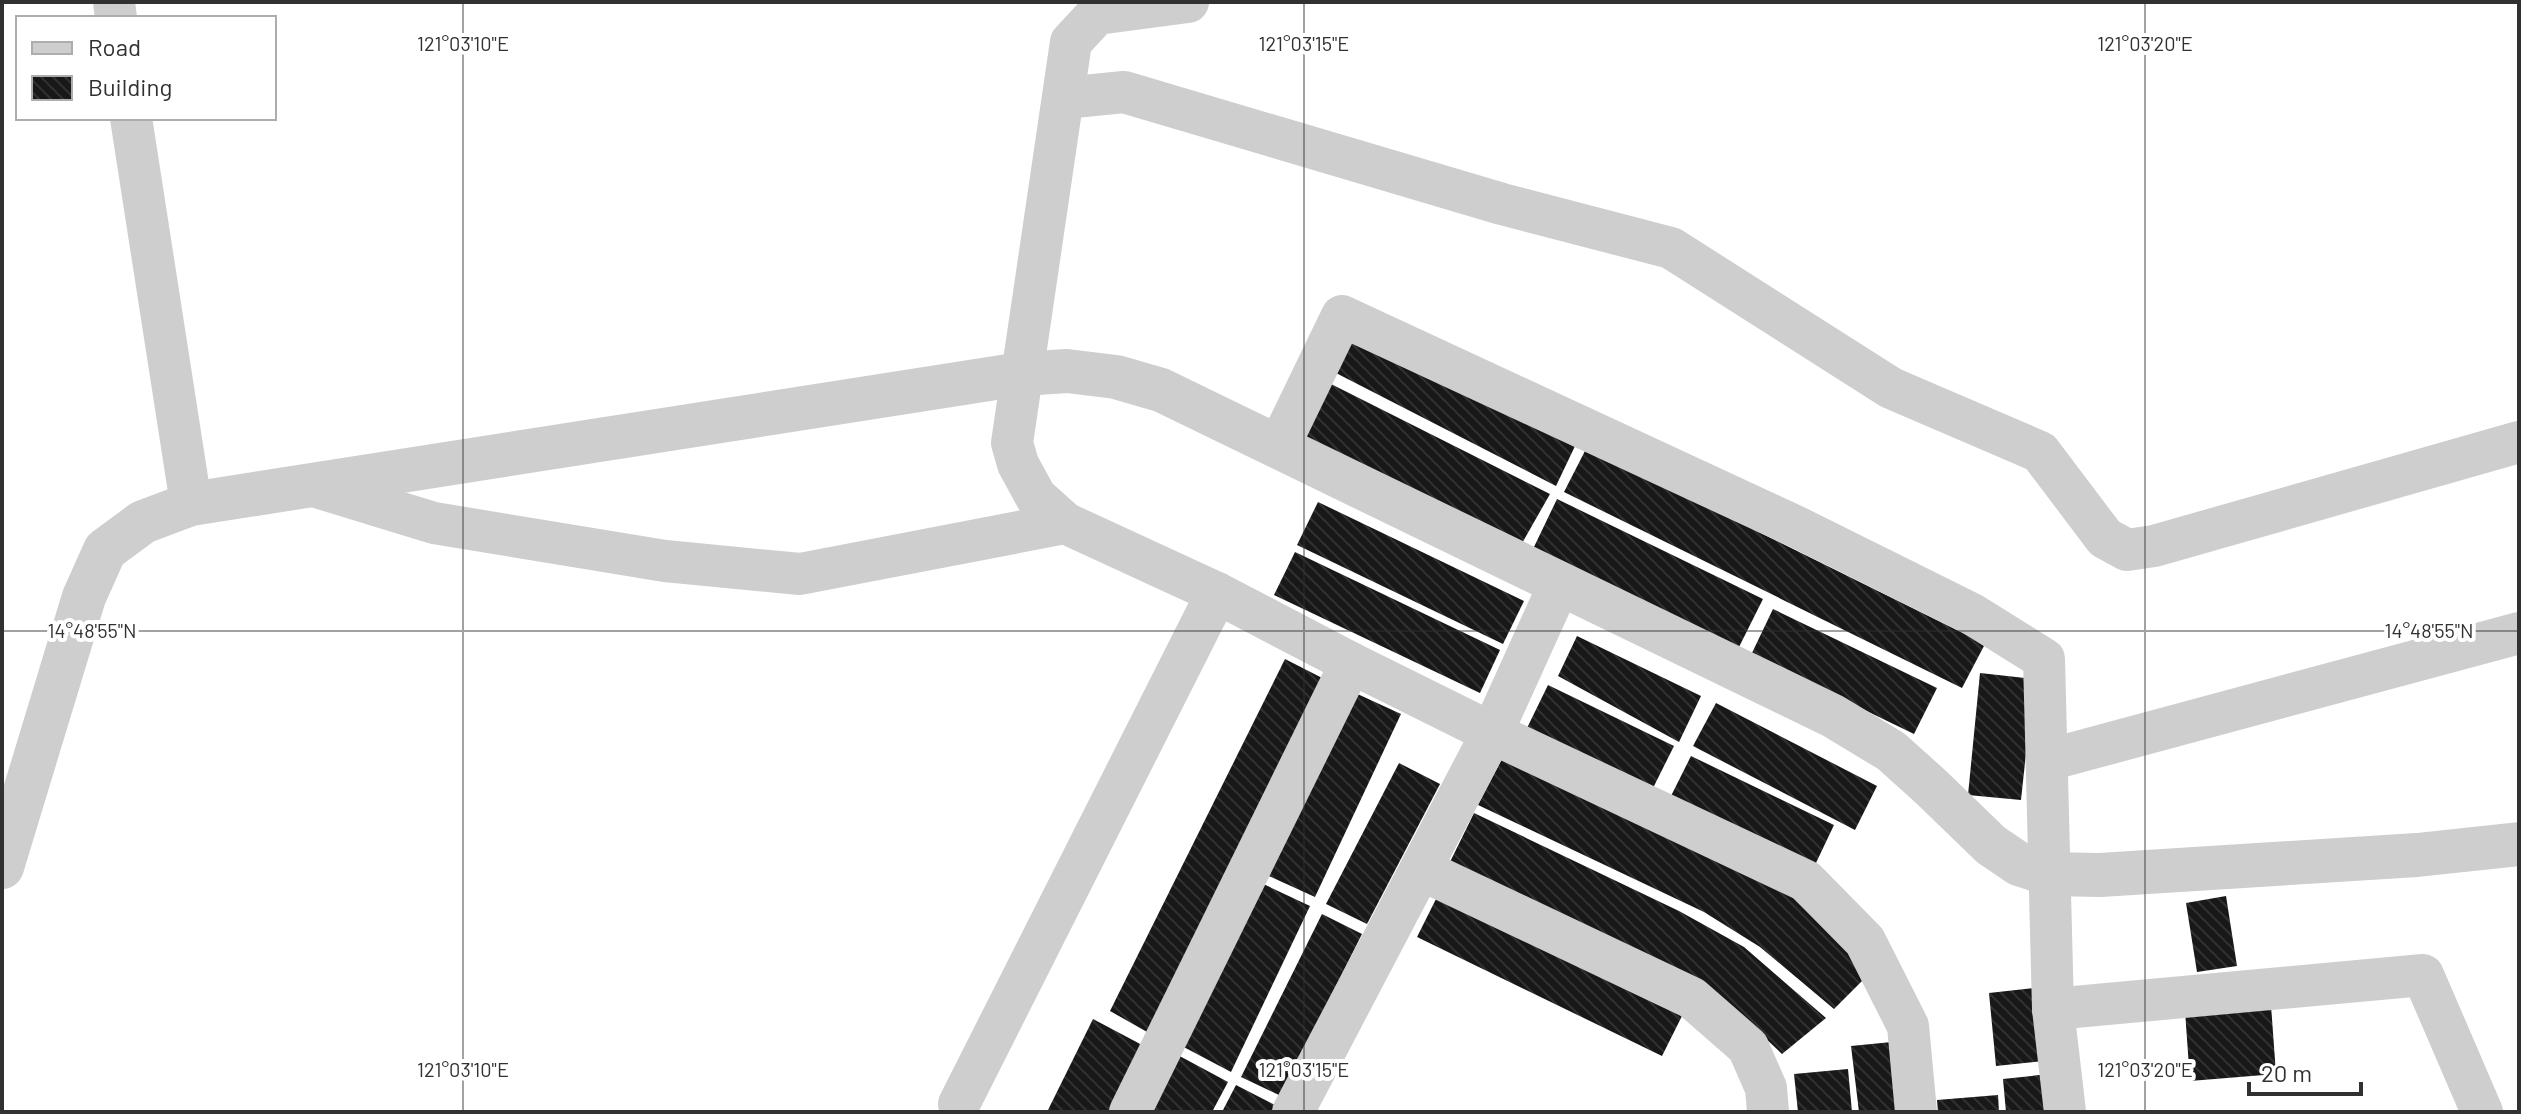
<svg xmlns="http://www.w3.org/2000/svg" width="2521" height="1114" viewBox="0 0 2521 1114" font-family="Barlow,sans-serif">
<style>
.building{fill:url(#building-back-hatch)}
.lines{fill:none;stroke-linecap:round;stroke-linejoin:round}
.minor{stroke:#cecece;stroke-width:42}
.tertiary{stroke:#cecece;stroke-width:44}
.ticks{fill:none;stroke:#313131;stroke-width:2;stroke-opacity:0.45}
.ticks-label{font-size:20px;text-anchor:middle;fill:#313131;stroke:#fff;stroke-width:8;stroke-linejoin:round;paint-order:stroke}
</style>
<defs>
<pattern id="building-back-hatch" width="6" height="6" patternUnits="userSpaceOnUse" patternTransform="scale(2)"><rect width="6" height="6" fill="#181818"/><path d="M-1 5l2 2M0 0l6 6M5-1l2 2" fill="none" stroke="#313131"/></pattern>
</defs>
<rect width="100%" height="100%" fill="#fff"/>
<g class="building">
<polygon points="1351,335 1576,444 1556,486 1334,372"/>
<polygon points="1329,383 1550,494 1521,545 1302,443"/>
<polygon points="1587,447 1985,644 1962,688 1564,492"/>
<polygon points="1557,499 1763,599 1738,649 1533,549"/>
<polygon points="1318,502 1524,601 1503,644 1297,545"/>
<polygon points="1295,552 1500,650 1480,693 1274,595"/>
<polygon points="1773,609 1937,688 1914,734 1751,655"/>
<polygon points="1577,636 1701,696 1679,742 1558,676"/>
<polygon points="1285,659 1332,683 1156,1037 1110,1011"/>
<polygon points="1980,673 2034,679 2021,800 1968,795"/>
<polygon points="1548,685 1674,746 1652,790 1527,728"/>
<polygon points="1351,691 1401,714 1315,897 1262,873"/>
<polygon points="1716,703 1877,786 1855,830 1693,746"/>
<polygon points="1691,756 1834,825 1815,865 1671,796"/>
<polygon points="1503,757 1787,892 1870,973 1834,1009 1760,947 1704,912 1478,805"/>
<polygon points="1399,763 1440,784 1367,924 1326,904"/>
<polygon points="1474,813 1679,911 1744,947 1826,1018 1782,1054 1763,1036 1450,862"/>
<polygon points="1257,881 1310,906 1231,1072 1178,1044"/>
<polygon points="2226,896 2237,966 2197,972 2186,903"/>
<polygon points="1437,897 1682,1016 1662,1056 1417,937"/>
<polygon points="1322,914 1362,934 1281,1096 1241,1077"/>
<polygon points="2035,988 2043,1061 1996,1066 1989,993"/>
<polygon points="2271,1005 2276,1074 2190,1081 2185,1011"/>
<polygon points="1093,1019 1144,1046 1111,1112 1047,1112"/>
<polygon points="1902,1041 1910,1112 1859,1112 1851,1046"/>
<polygon points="1174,1053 1228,1082 1212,1112 1145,1112"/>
<polygon points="1848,1069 1852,1112 1798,1112 1794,1074"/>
<polygon points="2049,1074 2053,1112 2006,1112 2003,1079"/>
<polygon points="1236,1085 1275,1105 1272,1112 1222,1112"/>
<polygon points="1998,1095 1999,1112 1938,1112 1937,1100"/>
</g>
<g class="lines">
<g class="minor">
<polyline points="114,2 116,18"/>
<polyline points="1188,2 1097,14 1071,42 1012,443 1018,464 1036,497 1065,523 1217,593 1351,663 1492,733 1806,881 1865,941 1908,1026 1916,1112"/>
<polyline points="1064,98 1124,92 1502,204 1671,248 1891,388 2040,452 2105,538 2127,550 2154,546 2519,442"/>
<polyline points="131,118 191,504"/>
<polyline points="1279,446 1342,316 1797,527 1972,614 2044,659 2053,1009 2065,1112"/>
<polyline points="310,485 434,523 665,561 800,574 1065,523"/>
<polyline points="2048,760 2519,633"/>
<polyline points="1422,870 1692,998 1748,1047 1766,1088 1768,1112"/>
<polyline points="2053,1009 2423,975 2482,1112"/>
<polyline points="959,1104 1217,593"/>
<polyline points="1130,1112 1351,663"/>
<polyline points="1293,1112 1492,733 1559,585"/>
</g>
<polyline class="tertiary" points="2,867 84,597 105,550 143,522 191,504 1021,374 1067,371 1116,377 1161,390 1833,716 1891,751 1931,787 1991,845 2019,864 2050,874 2100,875 2417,855 2519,844"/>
</g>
<path class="ticks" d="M463,2V1112M1304,2V1112M2145,2V1112M2,631H2519"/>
<g class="ticks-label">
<text x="463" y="51">121°03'10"E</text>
<text x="1304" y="51">121°03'15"E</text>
<text x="2145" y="51">121°03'20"E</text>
<text x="92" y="638">14°48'55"N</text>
<text x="2429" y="638">14°48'55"N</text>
<text x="463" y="1077">121°03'10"E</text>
<text x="1304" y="1077">121°03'15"E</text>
<text x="2145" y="1077">121°03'20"E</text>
</g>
<rect width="2521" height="1114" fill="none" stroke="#313131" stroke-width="8"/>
<rect x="16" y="16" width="260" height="104" fill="#ffffff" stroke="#adadad" stroke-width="2"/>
<rect x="32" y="42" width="40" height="12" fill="#cecece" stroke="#adadad" stroke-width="2"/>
<text x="88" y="56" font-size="24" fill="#313131">Road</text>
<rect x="32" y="76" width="40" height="24" fill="url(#building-back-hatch)" stroke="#adadad" stroke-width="2"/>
<text x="88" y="96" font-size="24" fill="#313131">Building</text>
<path d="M2249 1082v12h112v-12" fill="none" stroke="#313131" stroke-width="4"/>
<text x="2261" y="1082" font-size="24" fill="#313131" stroke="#ffffff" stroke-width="6" paint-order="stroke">20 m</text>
</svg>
